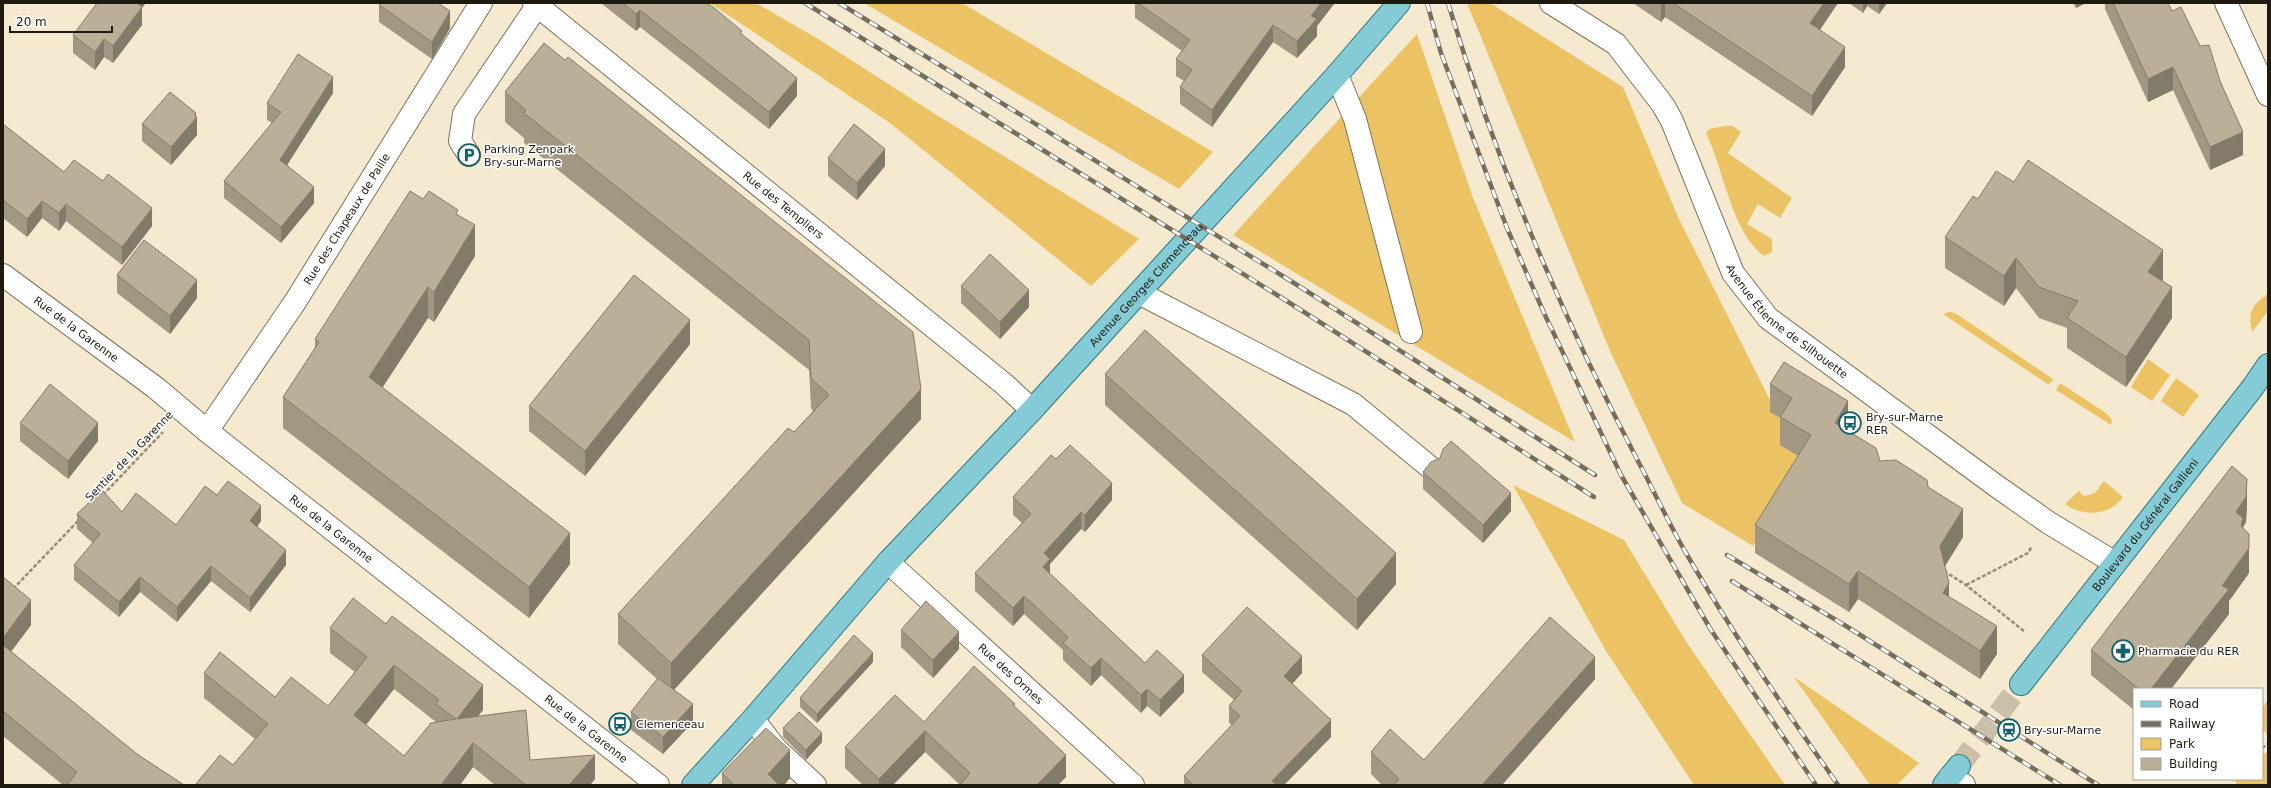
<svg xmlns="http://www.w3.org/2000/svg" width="2271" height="788" viewBox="0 0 2271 788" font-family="'DejaVu Sans',sans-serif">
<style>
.green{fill:#ebc364}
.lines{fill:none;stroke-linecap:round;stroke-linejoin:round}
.major-tunnel{stroke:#cac0aa;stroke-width:22;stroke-dasharray:22 11;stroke-linecap:butt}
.minor-casing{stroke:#7d735c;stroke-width:24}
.major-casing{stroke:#2b777e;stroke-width:24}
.path{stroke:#948c79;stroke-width:2.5;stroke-dasharray:4 2;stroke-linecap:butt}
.minor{stroke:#fff;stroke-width:22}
.major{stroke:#84cbd6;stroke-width:22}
.rail-casing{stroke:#756e5e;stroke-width:4.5}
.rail{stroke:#fff;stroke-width:3;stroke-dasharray:9;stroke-linecap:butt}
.wall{fill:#a19782;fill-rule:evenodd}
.shaded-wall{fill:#837b6a}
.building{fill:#bbb097;stroke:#837b6a;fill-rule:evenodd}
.labels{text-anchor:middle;stroke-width:3;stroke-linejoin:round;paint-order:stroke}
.poi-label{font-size:11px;fill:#1e1a10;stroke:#fff;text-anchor:start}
.street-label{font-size:11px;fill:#1e1a10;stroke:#fff}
</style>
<rect width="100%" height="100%" fill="#f5ead0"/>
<g class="green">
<polygon points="710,3 756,3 820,40 935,114 1139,239 1091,286 890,123"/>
<polygon points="864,3 962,3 1213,152 1179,189"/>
<polygon points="1467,3 1490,3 1623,87 1678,217 1803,466 1753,546 1682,503 1610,351"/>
<polygon points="1417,34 1473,198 1575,442 1233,235"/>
<path d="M1725,126H1733L1741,132L1728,153L1792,198L1780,218L1758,204L1747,224L1772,239V252L1764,256C1732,234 1723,167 1706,133L1709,129Z"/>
<path d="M2268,294V311L2252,332C2248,311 2251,306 2268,294Z"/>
<polygon points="1949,312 1955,313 2053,379 2049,385 1943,314"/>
<polygon points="2148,359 2170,375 2152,401 2131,387"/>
<polygon points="2176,378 2199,395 2183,417 2161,401"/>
<polygon points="2060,383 2106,413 2112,420 2111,425 2056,390"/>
<path d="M2104,481L2123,497C2111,516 2082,517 2065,504L2079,491L2084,496L2095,493Z"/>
<polygon points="1513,485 1624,540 1687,643 1785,785 1694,785 1606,651"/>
<polygon points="1794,677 1919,763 1897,785 1870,785"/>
<polygon points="2268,700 2268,735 2267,735 2265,731 2262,733 2262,708"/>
<polygon points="2268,751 2268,785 2237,784 2234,779 2262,779 2262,755"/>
</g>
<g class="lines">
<polyline class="major-tunnel" points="1959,766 2021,684"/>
<g class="minor-casing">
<g id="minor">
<path id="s1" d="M534,3L1004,384L1032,410"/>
<path id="s2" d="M1551,3L1616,44L1663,105L1672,121L1733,273L1768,318L1995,485L2049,523L2115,563"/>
<polyline points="2226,3 2268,95"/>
<polyline points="1337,75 1355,119 1411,332"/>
<polyline points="469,155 460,141 464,114 537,6"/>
<path id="s3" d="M3,275L156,388L207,431L658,785"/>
<polyline points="1139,293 1353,404 1431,468"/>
<path id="s4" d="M207,431L295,302L481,3"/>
<path id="s5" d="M888,562L1133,785"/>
<polyline points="753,719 776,749 815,785"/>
<polyline points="1950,777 1964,785"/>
</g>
</g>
<g class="major-casing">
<g id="major">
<path id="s6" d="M2021,684L2253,387L2268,365"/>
<path id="s7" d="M693,785L753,719L888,562L1032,410L1337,75L1399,3"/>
<polyline points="1944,785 1959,766"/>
</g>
</g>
<g class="path">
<polyline points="103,495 163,432"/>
<polyline points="1944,571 1966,585 2024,631"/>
<polyline points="1966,585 2028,553 2032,546"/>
<polyline points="13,589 79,520"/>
<polyline points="2262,748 2268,744"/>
</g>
<use href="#minor" class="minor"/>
<use href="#major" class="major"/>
<g class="rail-casing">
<g id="rail">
<polyline points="805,3 1282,298 1594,497"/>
<polyline points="839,3 1294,283 1595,475"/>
<polyline points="1427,3 1441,53 1507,228 1544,313 1621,475 1711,630 1816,785"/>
<path d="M1448,3C1496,162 1562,316 1639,463C1655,493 1669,524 1686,553C1732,633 1785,709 1838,785"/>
<polyline points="1727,555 1846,626 2098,785"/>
<polyline points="1732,581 2060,785"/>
</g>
</g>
<use href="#rail" class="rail"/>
</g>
<g class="wall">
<polygon points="601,3 706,3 742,34 797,96 769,129 640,27 636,31"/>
<polygon points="1135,3 1334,3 1334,4 1317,26 1317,36 1297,58 1273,42 1212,127 1180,104 1180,87 1184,81 1176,76 1176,59 1182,51 1135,18"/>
<polygon points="1633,3 1838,3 1820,30 1845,67 1812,116 1665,17 1661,22"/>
<polygon points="1849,3 1887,3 1879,14 1867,6 1863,13"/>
<polygon points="2073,3 2086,3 2076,8"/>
<polygon points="2105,3 2168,3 2172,11 2200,46 2220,81 2243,155 2210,170 2173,90 2148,102 2105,9"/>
<polygon points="379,5 450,28 432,59 379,22"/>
<polygon points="142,8 142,25 113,63 104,57 95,70 73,53 73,35"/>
<polygon points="505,92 921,419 674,690 693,722 663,754 631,730 631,712 657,679 618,644 618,614 794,432 813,411 811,408 809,370 524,143 524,138 505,122"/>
<polygon points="333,93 287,165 314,203 281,243 224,198 224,181 272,123 267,120 267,103"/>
<polygon points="196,116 197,135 171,165 142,141 142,124"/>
<polygon points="3,124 64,172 152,226 122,265 66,221 59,231 42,218 27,237 3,218"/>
<polygon points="828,158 885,166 857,200 828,176"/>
<polygon points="423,199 458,215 475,256 434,322 428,318 382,388 570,564 529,618 283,428 283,397 315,349 315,339"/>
<polygon points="1978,199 2163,280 2162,281 2172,318 2126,387 2067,348 2067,328 2039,318 2016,288 2004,306 1945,268 1945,237"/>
<polygon points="117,275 197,298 170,334 117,293"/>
<polygon points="961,286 1029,307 1000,339 961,303"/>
<polygon points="690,344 585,476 529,431 529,406"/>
<polygon points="1105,374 1396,584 1357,630 1105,405"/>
<polygon points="1770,384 1848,428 1847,430 1880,461 1928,487 1963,537 1945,566 1949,597 1997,654 1980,679 1858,599 1849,612 1755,553 1755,525 1798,456 1780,445 1780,418 1770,412"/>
<polygon points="20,423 98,441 68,479 20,441"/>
<polygon points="1440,458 1511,511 1483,543 1423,489 1423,472"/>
<polygon points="1056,459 1112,500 1085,532 1081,529 1050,564 1050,574 1145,663 1184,692 1160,717 1147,706 1141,713 1101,675 1091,686 1063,660 1063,650 1024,614 1013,626 975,591 975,573 1022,523 1013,515 1013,497"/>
<polygon points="217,495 261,521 257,527 286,565 250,612 211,581 177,622 140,592 119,617 74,580 74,565 93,543 77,529 77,514 122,512 176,525"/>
<polygon points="2247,504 2246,522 2243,528 2249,573 2229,601 2229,614 2171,689 2134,689 2134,710 2091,675 2091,650"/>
<polygon points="3,577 31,625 11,652 137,754 184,785 63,785 3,736"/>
<path d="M330,628L483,710L477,717L530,760L595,779L590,785H495L473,767L460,785H195L233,765L255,739L204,698V673L275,697L328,706L355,672L330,653ZM394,689L436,722L404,756L366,725Z"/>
<polygon points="901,630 959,649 933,678 901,647"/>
<polygon points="1202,655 1302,673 1292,684 1331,737 1284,785 1184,785 1184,776 1232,725 1229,723 1229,706 1234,700 1202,672"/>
<polygon points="873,662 817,723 800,707 800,698"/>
<polygon points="1595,679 1502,785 1382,785 1371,774 1371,752 1424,760"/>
<polygon points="1015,707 1066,777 1058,785 960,785 925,752 893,785 863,785 845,768 845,747"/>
<polygon points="783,728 822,742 806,760 783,737"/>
<polygon points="722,773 790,778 784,785 722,785"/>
</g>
<g class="shaded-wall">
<polygon points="134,3 146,3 142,8 142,25 113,63 113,46"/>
<polygon points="1321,3 1334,3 1334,4 1317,26 1317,36 1297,58 1297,41 1311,16"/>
<polygon points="1661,3 1665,3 1665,17 1661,22"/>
<polygon points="1824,3 1838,3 1810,44 1810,23"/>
<polygon points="1863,3 1867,3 1867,6 1863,13"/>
<polygon points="1879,3 1887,3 1879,14"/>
<polygon points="2076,3 2086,3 2076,8"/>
<polygon points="640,10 640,27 636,31 636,14"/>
<polygon points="450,11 450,28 432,59 432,42"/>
<polygon points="1273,25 1273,42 1212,127 1212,110"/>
<polygon points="104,39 104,57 95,70 95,52"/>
<polygon points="1845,47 1845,67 1812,116 1812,96"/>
<polygon points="2173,67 2173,90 2148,102 2148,79"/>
<polygon points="333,77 333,93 280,176 280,160"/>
<polygon points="797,78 797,96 769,129 769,112"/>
<polygon points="196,113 196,118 197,117 197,135 171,165 171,147"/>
<polygon points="2243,132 2243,155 2210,170 2210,147"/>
<polygon points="885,149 885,166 857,200 857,183"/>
<polygon points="314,187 314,203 281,243 281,227"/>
<polygon points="42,201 42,218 27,237 27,219"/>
<polygon points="66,204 66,221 59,231 59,213"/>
<polygon points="152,208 152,226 122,265 122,247"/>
<polygon points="475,225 475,256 434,322 434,292"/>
<polygon points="2163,250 2163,280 2148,302 2148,272"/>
<polygon points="2016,258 2016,288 2004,306 2004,276"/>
<polygon points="197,280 197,298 170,334 170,316"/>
<polygon points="428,287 428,318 369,408 369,377"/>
<polygon points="2172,287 2172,318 2126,387 2126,357"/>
<polygon points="1029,290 1029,307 1000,339 1000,322"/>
<polygon points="690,320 690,344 585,476 585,451"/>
<polygon points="921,389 921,419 671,693 671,663"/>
<polygon points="1848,401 1848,428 1835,450 1835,423"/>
<polygon points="98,423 98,441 68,479 68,461"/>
<polygon points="2247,479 2247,504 2246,522 2243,527 2243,543 2236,512"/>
<polygon points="1112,483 1112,500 1085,532 1085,515"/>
<polygon points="1511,493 1511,511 1483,543 1483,525"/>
<polygon points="261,506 261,521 250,536 250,521"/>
<polygon points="1963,509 1963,537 1940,574 1940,546"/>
<polygon points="1081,512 1081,529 1050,564 1050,576 1043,567 1044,553"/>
<polygon points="570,533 570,564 529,618 529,587"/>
<polygon points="2249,534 2249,573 2229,601 2229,614 2171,689 2151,689 2222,586"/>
<polygon points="286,550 286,565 250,612 250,598"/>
<polygon points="1396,553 1396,584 1357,630 1357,599"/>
<polygon points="211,566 211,581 177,622 177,607"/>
<polygon points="1858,571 1858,599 1849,612 1849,584"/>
<polygon points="140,577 140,592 119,617 119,602"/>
<polygon points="1949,583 1949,611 1943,593"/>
<polygon points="1024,596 1024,614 1013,626 1013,608"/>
<polygon points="31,600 31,625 3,662 3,638"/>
<polygon points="1997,626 1997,654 1980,679 1980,651"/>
<polygon points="959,632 959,649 933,678 933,660"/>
<polygon points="873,653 873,662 817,723 817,714"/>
<polygon points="1302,656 1302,673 1284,693 1284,676"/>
<polygon points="1595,657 1595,679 1502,785 1482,785"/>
<polygon points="1101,658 1101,675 1091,686 1091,668"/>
<polygon points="394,665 394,689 354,740 354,715"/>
<polygon points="1184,675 1184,692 1160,717 1160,700"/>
<polygon points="483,685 483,710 457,744 457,719"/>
<polygon points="1147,689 1147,706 1141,713 1141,695"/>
<polygon points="693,704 693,722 663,754 663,737"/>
<polygon points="1331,720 1331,737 1284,785 1272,785 1272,781"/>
<polygon points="925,731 925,752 893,785 879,785 879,779"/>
<polygon points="822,733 822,742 806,760 806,750"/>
<polygon points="473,743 473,767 460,785 441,785"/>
<polygon points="790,750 790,778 784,785 768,785 768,774"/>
<polygon points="595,755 595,779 590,785 569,785"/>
<polygon points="1066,755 1066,777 1058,785 1037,785"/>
</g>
<g class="building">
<polygon points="97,3 137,3 142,7 113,46 104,39 95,52 73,35"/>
<polygon points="381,3 438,3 450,11 432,42 379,5"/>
<polygon points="623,3 706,3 713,7 742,31 740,33 797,78 769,112 640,10 636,14"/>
<polygon points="1138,3 1321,3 1311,16 1317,19 1297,41 1273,25 1212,110 1180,87 1192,70 1176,59 1190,40"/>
<polygon points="1673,3 1824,3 1810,23 1845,47 1812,96"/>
<polygon points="2113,3 2168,3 2172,11 2181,7 2200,46 2209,45 2220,81 2243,132 2210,147 2173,67 2148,79"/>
<polygon points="544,43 565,60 568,57 913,332 921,389 671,663 618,614 788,428 794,432 829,395 811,378 809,340 524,113 526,110 505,92"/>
<polygon points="298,54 333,77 280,160 314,187 281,227 224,181 281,112 267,103"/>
<polygon points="170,92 196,113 194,115 197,117 171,147 142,124"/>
<polygon points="3,124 64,172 74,160 103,181 108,174 152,208 122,247 66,204 59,213 42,201 27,219 3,200"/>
<polygon points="854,124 885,149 857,183 828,158"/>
<polygon points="2028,160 2163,250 2148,272 2172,287 2126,357 2067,318 2078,301 2039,287 2016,258 2004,276 1945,237 1973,196 1978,199 1996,171 2014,182"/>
<polygon points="410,191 423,199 429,191 458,210 456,214 475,225 434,292 428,287 369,377 570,533 529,587 283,397 319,342 315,339"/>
<polygon points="144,240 197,280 170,316 117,275"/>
<polygon points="990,254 1029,290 1000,322 961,286"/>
<polygon points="634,275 690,320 585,451 529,406"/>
<polygon points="1145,330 1396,553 1357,599 1105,374"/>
<polygon points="1784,362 1848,401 1835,423 1876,448 1880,461 1896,460 1927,480 1928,487 1963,509 1940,546 1949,583 1943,593 1997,626 1980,651 1858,571 1849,584 1755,525 1811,435 1780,417 1792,398 1770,384"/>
<polygon points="50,384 98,423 68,461 20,423"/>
<polygon points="1451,441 1511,493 1483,525 1423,472 1431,462 1440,458 1443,449"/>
<polygon points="1070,445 1112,483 1085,515 1081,512 1044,553 1050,559 1043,567 1145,663 1157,650 1184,675 1160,700 1147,689 1141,695 1101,658 1091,668 1063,643 1068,637 1024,596 1013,608 975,573 1031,514 1013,497 1051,455 1056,459"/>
<polygon points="2232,466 2247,479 2246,497 2236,512 2243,518 2241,526 2249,534 2249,548 2222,586 2229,589 2151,689 2139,689 2091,650"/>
<polygon points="228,481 261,506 250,521 286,550 250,598 211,566 177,607 140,577 119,602 74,565 100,534 77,514 102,490 122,512 136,493 176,525 205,486 217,495"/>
<polygon points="3,577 31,600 3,638"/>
<path d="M353,598L386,624L392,616L483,685L457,719L526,710L530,760L595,755L569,785H526L473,743L441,785H195L220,755L233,765L268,724L204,673L220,652L275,697L291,677L328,706L367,657L330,628ZM394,665L439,700L436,704L456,719L431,723L404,756L354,715Z"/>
<polygon points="926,601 959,632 933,660 901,630"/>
<polygon points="1247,607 1302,656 1284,676 1331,720 1272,781 1277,785 1193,785 1184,776 1240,716 1229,706 1242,691 1202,655"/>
<polygon points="1550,617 1595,657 1482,785 1393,785 1399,779 1371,752 1390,729 1424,760"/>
<polygon points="854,635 873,653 817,714 800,698"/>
<polygon points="3,645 137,754 184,785 67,785 77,772 3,711"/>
<polygon points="974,666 1015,704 1013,705 1066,755 1037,785 960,785 970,773 925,731 879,779 845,747 895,695 924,722"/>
<polygon points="658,678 693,704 663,737 631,712"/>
<polygon points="799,712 822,733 806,750 783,728"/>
<polygon points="766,728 790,750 768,774 779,785 734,785 722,773"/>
</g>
<defs>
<g id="parking-ring" transform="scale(1.15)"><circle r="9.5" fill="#fff" stroke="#14616c" stroke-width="1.5"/><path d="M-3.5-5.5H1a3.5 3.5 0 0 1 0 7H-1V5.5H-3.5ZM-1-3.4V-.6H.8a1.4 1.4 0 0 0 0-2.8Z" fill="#14616c"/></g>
<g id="bus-ring" transform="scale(1.15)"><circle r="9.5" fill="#fff" stroke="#14616c" stroke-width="1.5"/><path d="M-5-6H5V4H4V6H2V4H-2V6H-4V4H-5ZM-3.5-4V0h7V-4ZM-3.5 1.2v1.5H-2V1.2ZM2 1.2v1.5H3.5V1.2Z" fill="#14616c"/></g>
<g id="pharmacy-ring" transform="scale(1.15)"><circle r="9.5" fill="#fff" stroke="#14616c" stroke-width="1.5"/><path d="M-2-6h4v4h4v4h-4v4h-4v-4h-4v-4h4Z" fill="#14616c"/></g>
<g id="station-ring" transform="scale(1.15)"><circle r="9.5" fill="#fff" stroke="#14616c" stroke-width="1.5"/><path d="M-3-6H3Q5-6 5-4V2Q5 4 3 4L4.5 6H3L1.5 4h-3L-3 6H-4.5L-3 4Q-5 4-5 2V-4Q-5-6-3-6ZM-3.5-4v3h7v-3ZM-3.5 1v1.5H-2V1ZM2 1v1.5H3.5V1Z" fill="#14616c"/></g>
</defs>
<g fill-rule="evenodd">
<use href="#parking-ring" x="469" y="155"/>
<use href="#bus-ring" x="1850" y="423"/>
<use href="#pharmacy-ring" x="2123" y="651"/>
<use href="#bus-ring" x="620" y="724"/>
<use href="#station-ring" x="2009" y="730"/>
</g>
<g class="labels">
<g class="poi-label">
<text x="484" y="153">Parking Zenpark<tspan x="484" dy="13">Bry-sur-Marne</tspan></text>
<text x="1866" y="421">Bry-sur-Marne<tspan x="1866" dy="13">RER</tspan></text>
<text x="2138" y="655">Pharmacie du RER</text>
<text x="636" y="728">Clemenceau</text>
<text x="2024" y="734">Bry-sur-Marne</text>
</g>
<g class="street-label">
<text dy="4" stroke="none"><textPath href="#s1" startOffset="321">Rue des Templiers</textPath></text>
<text dy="4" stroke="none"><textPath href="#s4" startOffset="254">Rue des Chapeaux de Paille</textPath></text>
<text dy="4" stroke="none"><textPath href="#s7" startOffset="675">Avenue Georges Clemenceau</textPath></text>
<text dy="4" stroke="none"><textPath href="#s2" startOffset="409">Avenue Étienne de Silhouette</textPath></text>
<text dy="4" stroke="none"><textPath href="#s3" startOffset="91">Rue de la Garenne</textPath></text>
<text transform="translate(129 456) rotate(-46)" y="4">Sentier de la Garenne</text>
<text dy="4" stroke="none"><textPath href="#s6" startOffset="202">Boulevard du Général Gallieni</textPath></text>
<text dy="4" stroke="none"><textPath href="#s3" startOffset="415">Rue de la Garenne</textPath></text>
<text dy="4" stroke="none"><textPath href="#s5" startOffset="166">Rue des Ormes</textPath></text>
<text dy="4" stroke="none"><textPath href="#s3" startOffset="739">Rue de la Garenne</textPath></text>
</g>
</g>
<rect width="2271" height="788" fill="none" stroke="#1e1a10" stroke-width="8"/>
<rect x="2133" y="688" width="130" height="92" fill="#ffffff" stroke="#a5a39f"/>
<rect x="2141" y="701" width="20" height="6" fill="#84cbd6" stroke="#a5a39f"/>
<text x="2169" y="708" font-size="12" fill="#1e1a10">Road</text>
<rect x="2141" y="721" width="20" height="6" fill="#756e5e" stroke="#a5a39f"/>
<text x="2169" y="728" font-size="12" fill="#1e1a10">Railway</text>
<rect x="2141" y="738" width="20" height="12" fill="#ebc364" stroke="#a5a39f"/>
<text x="2169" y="748" font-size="12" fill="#1e1a10">Park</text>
<rect x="2141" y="758" width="20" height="12" fill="#bbb097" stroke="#a5a39f"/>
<text x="2169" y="768" font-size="12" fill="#1e1a10">Building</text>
<path d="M10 26v6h102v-6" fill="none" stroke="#1e1a10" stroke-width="2"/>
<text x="16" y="26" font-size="12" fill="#1e1a10" stroke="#ffffff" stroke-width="3" paint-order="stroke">20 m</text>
</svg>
